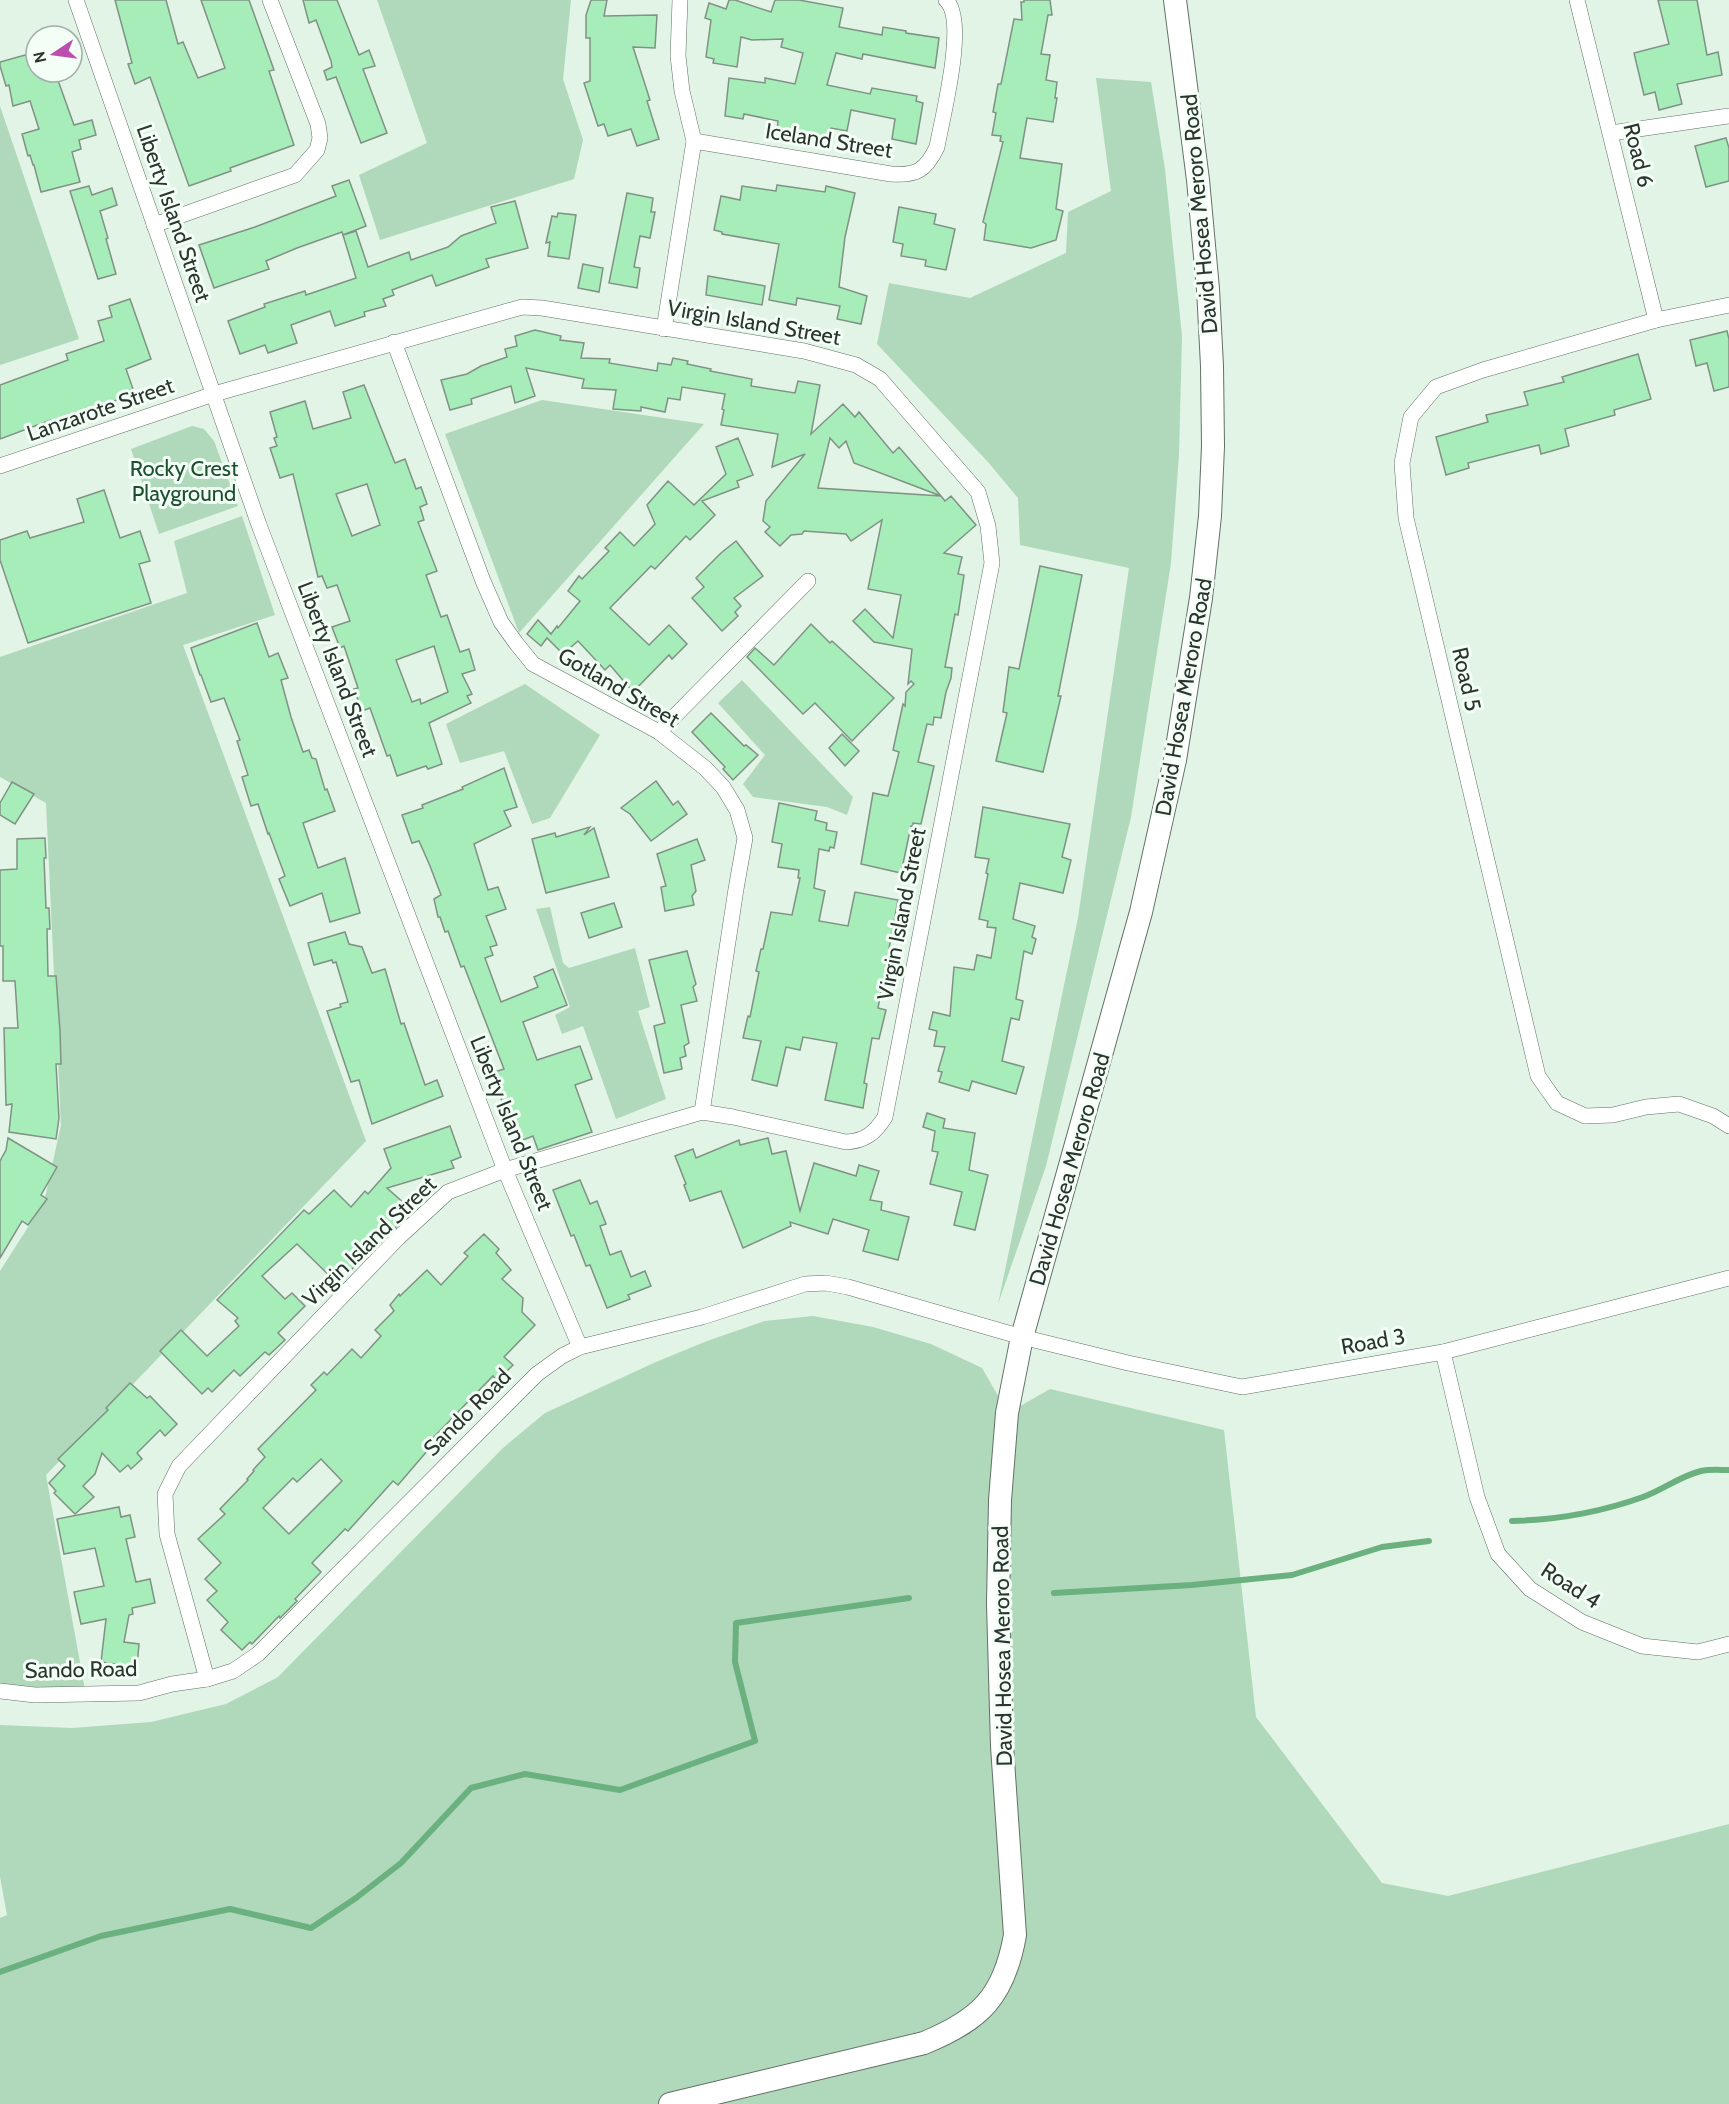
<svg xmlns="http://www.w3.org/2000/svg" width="1729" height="2104" viewBox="0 0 1729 2104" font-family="Cabin,sans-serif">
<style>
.green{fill:#b0d8ba}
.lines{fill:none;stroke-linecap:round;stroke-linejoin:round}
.stream{stroke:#6bb07f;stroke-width:6}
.building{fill:#a6edba;stroke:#809284;stroke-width:1.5;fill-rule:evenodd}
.minor-casing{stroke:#617165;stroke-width:16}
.secondary-casing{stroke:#617165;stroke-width:24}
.minor{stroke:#fff;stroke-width:15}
.secondary{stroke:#fff;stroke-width:22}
.labels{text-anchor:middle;stroke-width:6;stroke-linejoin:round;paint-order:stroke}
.street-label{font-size:22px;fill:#2c342e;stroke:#f3fff6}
.park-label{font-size:22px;fill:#1c4f2e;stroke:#f3fff6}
</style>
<rect width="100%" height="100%" fill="#e1f4e5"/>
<g class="green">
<polygon points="377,0 571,0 563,79 583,140 574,179 380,240 359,175 427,143"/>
<polygon points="1096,78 1151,82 1165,169 1182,336 1179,455 1171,563 1131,817 1046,1166 998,1304 1078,918 1129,568 1020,545 1018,498 988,462 877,344 889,283 970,298 1066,253 1068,212 1111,191"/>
<polygon points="0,106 79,339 0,365"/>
<polygon points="542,400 704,424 519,633 445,434"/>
<polygon points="192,426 204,429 214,441 238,506 159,534 131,449"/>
<polygon points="242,516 275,615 183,645 366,1141 46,1475 87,1701 0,1686 0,1271 44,1202 61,1125 46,803 0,777 0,657 187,593 174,541"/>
<polygon points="742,680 853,797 847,815 827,807 753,797 743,784 765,755 718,703"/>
<polygon points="525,684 600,735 550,818 532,824 504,751 460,763 446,724"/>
<polygon points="550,907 563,963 569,968 635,948 650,1007 638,1011 666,1099 616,1119 583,1026 562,1034 555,1015 570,1007 536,909"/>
<polygon points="813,1316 873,1327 931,1344 982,1368 1008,1413 1050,1389 1224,1430 1256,1717 1382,1883 1448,1896 1729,1824 1729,2104 0,2104 0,1918 7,1915 0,1877 0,1725 72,1728 151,1722 226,1704 278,1677 503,1448 545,1413 656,1362 707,1341 765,1321"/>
</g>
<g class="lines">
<g class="stream">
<path d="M1512,1521C1556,1520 1601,1512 1643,1497C1663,1490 1680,1476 1701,1471C1710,1469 1720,1470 1729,1470"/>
<polyline points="1054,1593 1192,1585 1292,1575 1382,1547 1429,1541"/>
<polyline points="0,1972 101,1936 230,1909 311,1928 356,1898 401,1863 471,1788 525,1774 620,1790 755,1741 735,1662 736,1623 909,1598"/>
</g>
</g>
<g class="building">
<polygon points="115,0 166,0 178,44 183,42 198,78 225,68 201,0 249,0 274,70 269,71 294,145 230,168 231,171 189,186 150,77 135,84 128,64 132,63"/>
<polygon points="303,0 337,0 359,55 369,50 375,66 363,69 387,133 361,143 336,77 327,80 324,71 332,67 331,61 316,20 309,23"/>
<polygon points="591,0 607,0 604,16 657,15 655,48 633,47 650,100 647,101 659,139 637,146 631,129 608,136 604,124 598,126 584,83 590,81 590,38 586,38 586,15"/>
<polygon points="729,0 735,0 771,12 775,0 799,0 843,8 839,27 882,35 883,27 906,31 906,33 939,38 935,68 863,54 862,59 836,53 827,85 870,94 872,88 917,96 916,101 923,103 916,144 892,139 895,119 851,110 847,131 831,128 828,141 777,131 778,121 744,114 743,119 725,116 729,78 765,83 765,78 795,84 803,53 781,47 783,39 752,40 741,37 737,67 713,63 714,59 706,57 711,20 705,18 709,3 726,9"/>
<polygon points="1024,0 1050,0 1052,15 1048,15 1041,54 1050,55 1046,80 1057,82 1055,98 1057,98 1053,122 1027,118 1020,158 1062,164 1056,209 1063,211 1056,240 1031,248 984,240 986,224 983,222 1003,142 1000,141 1001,136 992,135 996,113 993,112 998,84 1001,84 1014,19 1022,20 1021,2 1024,2"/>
<polygon points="1658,0 1697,0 1707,55 1718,52 1722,75 1677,84 1682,104 1659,110 1655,92 1644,95 1634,53 1669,44"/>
<polygon points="36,52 36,72 55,72 74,125 92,120 96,135 79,140 81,149 72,152 80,182 41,192 34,165 33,165 30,155 28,156 22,134 39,129 30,101 13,106 9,85 6,86 0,66 0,62"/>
<polygon points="1726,138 1729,148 1729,181 1706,187 1695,146"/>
<polygon points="349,180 366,226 343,235 342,232 297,248 266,261 269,269 214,288 199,245 255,227 336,196 332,186"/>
<polygon points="777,185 825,192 826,186 855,193 845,237 839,287 867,296 861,324 837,319 840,306 797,298 796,305 769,300 779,244 722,234 722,232 714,230 721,196 740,200 742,186 776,191"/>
<polygon points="89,186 92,195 112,188 117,205 100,211 108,238 106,239 116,274 98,279 70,191"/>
<polygon points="627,193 653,198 651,212 655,212 650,238 640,236 634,267 640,268 637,288 609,283"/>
<polygon points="515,201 528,248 486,259 489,267 436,286 432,275 392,290 394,295 383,299 386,306 364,312 365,316 335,326 330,311 291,325 297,343 268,353 265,345 240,354 228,321 265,307 264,304 305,291 306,295 356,278 343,235 356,231 368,267 409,252 411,260 448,247 461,236 496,223 491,207"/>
<polygon points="899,207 936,214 934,224 955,229 946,270 925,266 926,260 901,256 903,244 893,242"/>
<polygon points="558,213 576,215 569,259 548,256 550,242 546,243 552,216 557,217"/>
<polygon points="583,264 603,268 599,292 578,288"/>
<polygon points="708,276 765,286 762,305 706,295"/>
<polygon points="130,299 151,359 126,369 133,389 128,391 129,396 82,412 83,414 54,426 51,420 0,439 0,385 68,360 66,354 104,341 98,321 112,317 109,306"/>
<polygon points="535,330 561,336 560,340 584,343 581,358 610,359 609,363 657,371 658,363 671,365 673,358 688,361 687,364 711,369 710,371 752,379 751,386 795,393 798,381 820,385 811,434 843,404 855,417 859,412 893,453 899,447 941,496 854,463 846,441 839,448 830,438 818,488 941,496 945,501 951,496 976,525 944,553 962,557 958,574 964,575 958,615 955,614 945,667 952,668 951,678 946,692 941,718 934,717 933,725 927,724 918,762 934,766 921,824 913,823 913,826 911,826 901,873 861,864 873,793 888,796 899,752 893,750 903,704 905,706 906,692 914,684 911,681 908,684 912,649 874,642 853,621 865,609 893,638 901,595 868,589 882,520 851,541 846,534 804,531 802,534 791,535 780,546 765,532 770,527 763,521 766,501 805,454 772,467 778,434 721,425 724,410 722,409 725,394 682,387 680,400 668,398 665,412 641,407 641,411 613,409 616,390 582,388 584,379 526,368 535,396 515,403 511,386 471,399 472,404 450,410 441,380 467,374 481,366 507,357 505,349 517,346 515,336"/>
<polygon points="1727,331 1729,339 1729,387 1714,391 1707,363 1696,366 1690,340"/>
<polygon points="1638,354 1651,399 1614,410 1615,415 1565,429 1569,446 1541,454 1539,445 1468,463 1469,468 1446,475 1436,437 1488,422 1486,415 1528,405 1524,392 1564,382 1562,377"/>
<path d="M364,385L395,463L405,459L416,489L421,487L427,504L420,507L424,520L418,522L437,571L426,575L441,617L447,615L460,652L469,649L475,670L462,674L472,694L467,696L471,703L429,723L442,764L428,769L426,766L397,776L390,755L387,756L370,708L362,711L354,689L358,688L344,646L340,648L332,627L350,621L337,585L327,588L322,576L318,577L293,474L280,478L270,448L277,446L274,438L277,437L270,412L305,401L313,429L351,418L343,392ZM367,484L380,525L352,536L336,494ZM434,646L448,692L421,704L420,699L412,702L396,660Z"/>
<polygon points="738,438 753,475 737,481 739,487 702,501 715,515 690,540 686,536 655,569 651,566 610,608 649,645 669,625 687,644 672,659 669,655 633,692 610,665 605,670 578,641 563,654 547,638 541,646 527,634 538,620 551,634 557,626 558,628 580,601 568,591 579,576 582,579 609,551 605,548 620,532 634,546 655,524 647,505 668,481 694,505 726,474 716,447"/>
<polygon points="104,490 120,538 140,531 150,561 139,564 151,603 28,643 0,560 0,540 27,531 30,538 84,522 77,499"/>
<polygon points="736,541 763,576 734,598 741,606 735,612 738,616 722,631 692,598 704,587 696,578 721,553"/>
<polygon points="1040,566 1082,575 1058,696 1061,696 1043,772 996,761 1007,713 1003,712 1009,667 1019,669"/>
<polygon points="257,623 269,657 278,653 288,678 281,680 291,717 303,752 309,750 312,758 316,759 325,790 327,789 335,811 303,823 318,868 345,858 360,913 330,922 322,893 290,906 279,879 285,876 269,833 268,834 258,804 251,806 242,777 248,775 237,741 240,740 224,698 211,702 201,675 200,675 191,648"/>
<polygon points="811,624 830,643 832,641 894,698 852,741 815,703 803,714 747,657 755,648 774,665"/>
<polygon points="711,713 744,746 746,745 758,755 733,780 723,769 725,767 692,732"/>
<polygon points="842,734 859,751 845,766 829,748"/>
<polygon points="504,768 517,807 504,811 511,826 474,844 488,890 498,887 506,909 486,916 497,945 490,947 493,955 485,958 501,1002 538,987 534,977 553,969 567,1005 523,1022 537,1060 580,1046 592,1079 575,1085 592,1132 538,1150 533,1136 518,1142 491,1073 504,1069 464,966 461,967 448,931 445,932 440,917 438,917 434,899 441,895 430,866 419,841 412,843 402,815 423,808 422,805 463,789 462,787"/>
<polygon points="656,781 673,805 678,801 687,814 651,841 630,814 621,808"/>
<polygon points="12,782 34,794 15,824 0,815 0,803"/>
<polygon points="779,803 817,811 815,820 827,823 826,830 837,832 834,848 830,847 829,851 819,849 814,888 825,891 819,921 848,926 855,892 898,900 878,1008 886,1010 879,1039 872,1038 864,1083 867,1084 863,1108 825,1100 837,1043 803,1037 800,1050 786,1047 777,1086 752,1080 761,1041 743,1038 748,1016 750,1017 759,972 756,971 761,949 763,949 771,912 792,915 800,878 798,878 799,870 778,867 782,844 772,842"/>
<polygon points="983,807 1070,824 1062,857 1071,860 1063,893 1020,883 1013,919 1035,926 1032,937 1036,939 1032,954 1024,951 1016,999 1023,1001 1019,1020 1011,1018 1002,1061 1024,1067 1016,1094 972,1081 969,1091 939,1082 942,1072 938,1071 945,1047 934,1046 937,1031 929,1029 933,1012 950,1016 954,967 974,970 977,955 991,958 996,928 987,927 988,921 979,919 988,874 986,873 989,859 975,857"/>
<polygon points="590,827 584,835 594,828 609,877 546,893 532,839 555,833 556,837"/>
<polygon points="45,838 46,858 44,858 46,908 49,908 50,929 47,929 48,976 56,976 60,1031 61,1064 56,1064 59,1118 56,1139 9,1132 12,1104 6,1105 4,1028 18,1028 15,981 3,981 3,946 0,946 0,870 17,869 17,839"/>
<polygon points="697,839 705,860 691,865 696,891 692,896 694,905 665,911 661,887 666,886 657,854"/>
<polygon points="614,903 622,927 589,938 581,913"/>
<polygon points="345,932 349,944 362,947 372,973 385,969 401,1024 404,1023 425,1085 437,1080 443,1096 372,1124 359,1080 351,1082 327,1011 341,1007 340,1004 348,1002 336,962 333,963 332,960 314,965 308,943"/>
<polygon points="687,951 696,984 693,987 697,1001 681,1005 689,1043 684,1046 686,1056 680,1058 682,1069 664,1073 654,1026 665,1023 649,960"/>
<polygon points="927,1113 945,1119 943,1128 975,1133 969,1170 988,1175 975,1230 954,1225 962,1192 930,1184 938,1152 932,1151 935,1131 923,1127"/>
<polygon points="450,1126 461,1157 451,1161 454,1168 387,1188 405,1204 401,1208 408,1215 369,1254 367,1253 338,1284 297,1244 262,1276 285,1299 292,1293 305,1306 278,1333 285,1340 269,1355 265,1352 240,1376 234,1370 212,1392 208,1388 202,1394 160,1351 181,1330 207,1356 239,1326 235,1321 238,1318 217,1300 304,1210 309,1214 334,1190 351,1207 365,1191 368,1194 391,1168 384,1149"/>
<polygon points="8,1138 57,1167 41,1195 47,1199 28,1225 22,1221 0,1258 0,1161 6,1150"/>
<polygon points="768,1138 772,1154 786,1151 800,1211 814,1163 856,1176 859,1165 879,1171 870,1200 882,1202 881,1210 909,1217 898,1260 863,1251 869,1230 833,1219 828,1234 790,1222 791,1226 743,1248 721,1191 690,1201 684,1185 686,1184 675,1156 693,1149 696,1158 739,1140 740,1145"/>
<polygon points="580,1180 590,1204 597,1201 606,1224 600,1226 610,1255 621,1251 631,1277 645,1271 651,1286 628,1295 630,1299 607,1308 590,1265 586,1266 574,1235 571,1236 553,1190"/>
<path d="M484,1234L499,1249L496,1253L511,1270L502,1279L523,1298L522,1312L535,1325L504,1357L513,1365L497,1381L493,1376L431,1440L434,1443L398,1485L393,1481L348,1531L345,1529L312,1563L321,1572L295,1599L297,1601L280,1618L279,1616L252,1644L250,1642L242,1650L221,1630L228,1622L207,1600L217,1591L205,1579L221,1563L198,1539L225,1514L220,1509L248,1480L247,1479L254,1471L253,1470L265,1457L258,1449L316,1390L311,1385L324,1372L327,1375L352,1349L361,1358L381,1336L375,1330L394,1311L390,1305L399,1294L400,1296L427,1270L441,1285L468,1256L464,1253ZM321,1459L342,1481L289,1534L263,1508L293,1478L297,1482Z"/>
<polygon points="130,1383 147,1398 150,1396 177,1424 165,1436 160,1430 137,1453 142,1459 131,1469 128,1465 120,1472 102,1453 95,1474 83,1486 94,1497 75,1514 54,1493 56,1491 49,1483 65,1466 58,1459 108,1410 106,1408"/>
<polygon points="119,1507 121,1517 130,1515 135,1537 126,1539 136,1582 150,1579 155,1603 132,1608 133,1614 129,1615 124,1642 139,1644 137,1667 101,1662 106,1619 81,1624 74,1592 104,1586 95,1548 64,1554 57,1519"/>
</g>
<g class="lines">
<g class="minor-casing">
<g id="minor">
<polyline points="76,0 259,525 505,1170 580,1347"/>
<polyline points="1577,0 1656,320"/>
<polyline points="1611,133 1729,116"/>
<path d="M694,141L891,174C917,176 926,170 937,147C942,118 968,20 946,0"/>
<polyline points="154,225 295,175 317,150 320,138 318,124 270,0"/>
<polyline points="1729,305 1656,320 1483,370 1436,387 1411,417 1402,463 1406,518 1538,1076 1557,1103 1585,1116 1613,1115 1646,1107 1679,1104 1713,1116 1729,1126"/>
<polyline points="664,329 694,141 682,91 678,56 680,0"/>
<polyline points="394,342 483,581 501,622 516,643 533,664 659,732 705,768 723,787 737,810 745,838 736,889 702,1112"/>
<path d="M0,466L214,394L522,307L542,308L804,351L856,365L880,379L978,492L988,526L992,563L885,1117C875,1133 865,1141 846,1142L733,1117L702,1112L505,1170L448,1192L398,1238L179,1466L165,1494L167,1534L207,1679"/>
<polyline points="659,732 808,581"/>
<polyline points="1443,1352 1477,1497 1498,1554 1530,1589 1582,1622 1642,1646 1698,1652 1729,1644"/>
<polyline points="0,1691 35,1695 139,1693 172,1684 207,1679 233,1671 258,1654 537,1374 562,1356 580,1347 702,1317 805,1284 826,1283 848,1287 1022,1337 1128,1363 1242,1387 1443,1352 1729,1278"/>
</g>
</g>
<g class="secondary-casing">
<path id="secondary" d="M670,2104L924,2043C980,2020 1004,1997 1015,1935L1002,1746L998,1604L1000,1500L1007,1413L1022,1337L1141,912L1175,760L1201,598L1210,516L1213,446L1212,366L1208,289L1198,180L1175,0"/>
</g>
<use href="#minor" class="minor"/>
<use href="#secondary" class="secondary"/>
</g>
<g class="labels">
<g class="street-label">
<text transform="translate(829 140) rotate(9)" y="8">Iceland Street</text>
<text transform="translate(1639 155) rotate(76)" y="8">Road 6</text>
<text transform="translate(174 213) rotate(71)" y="8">Liberty Island Street</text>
<text transform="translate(1199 214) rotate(-95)" y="8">David Hosea Meroro Road</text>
<text transform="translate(754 322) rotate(10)" y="8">Virgin Island Street</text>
<text transform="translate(100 409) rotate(-19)" y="8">Lanzarote Street</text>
<text transform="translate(338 669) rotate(69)" y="8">Liberty Island Street</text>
<text transform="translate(1467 679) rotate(77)" y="8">Road 5</text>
<text transform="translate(619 687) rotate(30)" y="8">Gotland Street</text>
<text transform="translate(1183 697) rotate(-80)" y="8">David Hosea Meroro Road</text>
<text transform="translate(901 914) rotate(-79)" y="8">Virgin Island Street</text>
<text transform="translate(512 1123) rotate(68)" y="8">Liberty Island Street</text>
<text transform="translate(1069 1169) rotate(-74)" y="8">David Hosea Meroro Road</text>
<text transform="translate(369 1241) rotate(-44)" y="8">Virgin Island Street</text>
<text transform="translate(1373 1341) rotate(-10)" y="8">Road 3</text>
<text transform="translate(467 1412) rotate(-45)" y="8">Sando Road</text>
<text transform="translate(1571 1585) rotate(33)" y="8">Road 4</text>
<text transform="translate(1002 1646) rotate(-91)" y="8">David Hosea Meroro Road</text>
<text transform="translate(81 1669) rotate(-1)" y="8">Sando Road</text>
</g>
<g class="park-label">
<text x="184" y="476">Rocky Crest<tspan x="184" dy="25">Playground</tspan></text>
</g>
</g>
<g transform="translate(54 54) rotate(257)"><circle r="28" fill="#f3fff6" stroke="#a3aea6" stroke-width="1.5"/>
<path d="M0-4.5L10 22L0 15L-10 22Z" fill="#bb4eae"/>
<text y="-9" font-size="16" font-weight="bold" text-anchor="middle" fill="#2c342e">N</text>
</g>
</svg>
